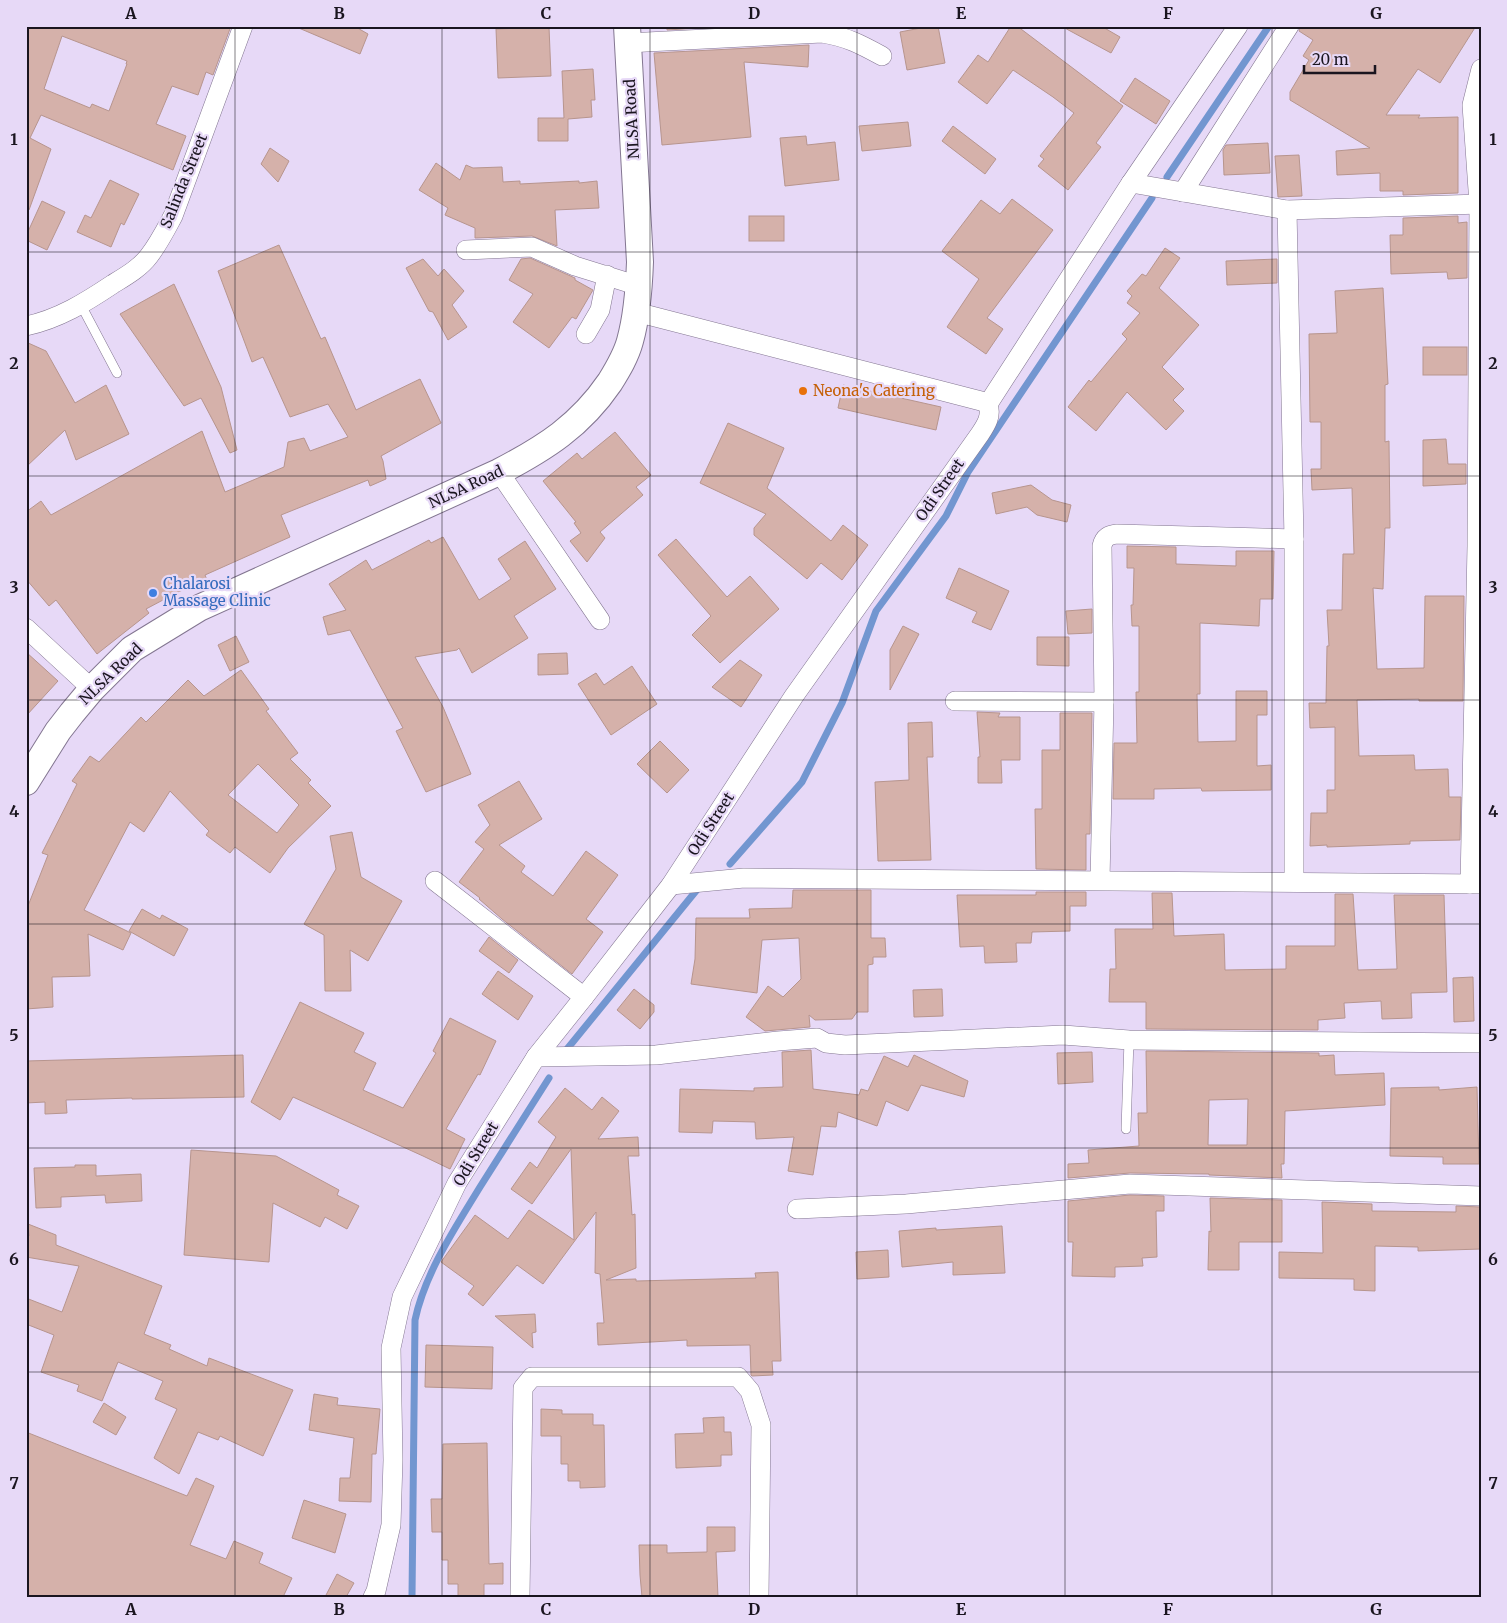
<svg xmlns="http://www.w3.org/2000/svg" width="1507" height="1623" viewBox="0 0 1507 1623" font-family="Merriweather,serif">
<style>
.lines{fill:none;stroke-linecap:round;stroke-linejoin:round}
.stream{stroke:#7296d0;stroke-width:7}
.building{fill:#d5b1aa;stroke:#b7958e;fill-rule:evenodd}
.lane-casing{stroke:#837691;stroke-width:10}
.street-casing{stroke:#837691;stroke-width:20}
.secondary-casing{stroke:#837691;stroke-width:28}
.lane{stroke:#fff;stroke-width:9}
.street{stroke:#fff;stroke-width:19}
.secondary{stroke:#fff;stroke-width:26}
.grid{fill:none;stroke:#1a151f;stroke-width:1;stroke-opacity:0.55}
.food-dot{fill:#e8710a;stroke:#e7d9f7;stroke-width:2}
.shop-dot{fill:#3f7fe0;stroke:#e7d9f7;stroke-width:2}
.labels{text-anchor:middle;stroke-width:4.5;stroke-linejoin:round;paint-order:stroke}
.street-label{font-size:15px;fill:#1a151f;stroke:#e7d9f7}
.food-label{font-size:15px;fill:#c56008;stroke:#e7d9f7;text-anchor:start}
.shop-label{font-size:15px;fill:#366cbe;stroke:#e7d9f7;text-anchor:start}
.neatline{fill:none;stroke:#1a151f;stroke-width:2}
.grid-label{font-size:16px;text-anchor:middle;font-weight:bold;fill:#1a151f}
</style>
<rect width="100%" height="100%" fill="#e7d9f7"/>
<g class="lines">
<g class="stream">
<polyline points="1167,177 1269,26"/>
<polyline points="730,864 802,782 842,703 876,611 946,516 968,472 1152,198"/>
<polyline points="563,1054 700,886"/>
<path d="M412,1597L415,1320C425,1273 455,1228 480,1187C503,1151 526,1114 549,1078"/>
</g>
</g>
<g class="building">
<path d="M26,26H231L213,75L206,72L198,95L172,86L156,124L186,136L173,170L41,115L30,138L51,149L29,210H26ZM62,36L127,61L126,64H127L109,111L92,104L90,108L44,89Z"/>
<polygon points="294,26 354,26 368,34 360,54"/>
<polygon points="667,26 715,26 715,27 667,30"/>
<polygon points="931,26 938,26 945,63 907,70 900,32"/>
<polygon points="1011,26 1017,26 1123,106 1096,143 1101,147 1068,190 1038,166 1044,159 1040,156 1074,113 1053,97 1013,70 987,104 958,82 978,55 988,62"/>
<polygon points="1061,26 1101,26 1120,37 1111,53"/>
<polygon points="1300,26 1476,26 1440,83 1418,69 1386,115 1420,115 1418,118 1458,117 1458,193 1403,195 1403,191 1380,191 1380,173 1337,175 1336,151 1370,148 1290,100 1290,92 1309,60 1303,56 1313,40 1299,31"/>
<polygon points="549,27 551,76 498,78 496,29"/>
<polygon points="809,45 808,67 744,62 751,137 662,145 654,53"/>
<polygon points="593,69 595,100 591,100 592,117 568,119 568,141 538,141 538,118 564,118 562,71"/>
<polygon points="1135,78 1170,101 1156,124 1120,101"/>
<polygon points="908,122 911,146 862,151 859,126"/>
<polygon points="953,126 996,159 985,174 942,141"/>
<polygon points="806,136 807,145 835,142 839,180 785,186 780,138"/>
<polygon points="1268,143 1270,173 1224,175 1223,150 1226,145"/>
<polygon points="270,148 289,161 278,182 261,164"/>
<polygon points="1299,155 1302,196 1278,197 1275,156"/>
<polygon points="436,163 460,180 466,165 473,168 502,167 503,182 520,181 520,184 579,181 579,183 597,181 599,208 555,210 557,246 532,236 475,238 475,228 445,215 448,208 419,190"/>
<polygon points="110,180 139,194 124,225 121,223 111,247 77,232 85,215 91,218"/>
<polygon points="1012,199 1053,230 987,318 1003,329 986,354 947,327 979,279 942,251 981,200 1000,214"/>
<polygon points="42,201 65,212 47,250 26,240 26,236"/>
<rect x="749" y="216" width="35" height="25"/>
<polygon points="1458,216 1458,223 1467,222 1467,278 1448,279 1447,272 1391,274 1390,235 1403,235 1403,218"/>
<polygon points="279,245 321,339 325,337 356,410 420,379 441,423 381,456 383,461 386,479 370,486 368,480 281,515 290,537 205,575 207,580 178,592 146,609 149,613 97,654 56,600 49,606 26,579 26,512 41,501 51,515 202,431 225,492 284,467 288,442 304,438 310,451 348,437 328,404 290,417 263,357 252,362 218,271"/>
<polygon points="1165,248 1180,258 1159,288 1199,325 1162,367 1184,389 1173,400 1184,411 1166,430 1127,392 1096,431 1068,407 1089,380 1091,382 1127,339 1122,334 1140,313 1127,303 1132,296 1127,291 1142,274 1146,276"/>
<polygon points="530,258 575,278 575,280 593,290 576,319 572,317 549,348 513,322 533,294 509,280 521,259"/>
<polygon points="423,259 438,276 444,269 464,291 452,305 467,327 448,340 433,312 429,311 406,268"/>
<polygon points="1277,259 1277,283 1227,285 1226,261"/>
<polygon points="174,284 221,387 237,450 230,453 201,398 184,406 120,314"/>
<polygon points="1383,288 1388,384 1385,385 1385,442 1389,441 1390,528 1385,528 1383,589 1373,588 1377,669 1424,668 1425,596 1464,596 1463,701 1419,701 1419,699 1357,700 1359,756 1414,755 1415,770 1448,769 1449,797 1461,797 1460,840 1410,841 1410,844 1327,847 1327,845 1310,846 1311,813 1327,813 1327,790 1335,790 1335,727 1310,728 1309,703 1326,703 1327,646 1329,646 1327,610 1342,610 1343,554 1354,554 1352,488 1312,490 1311,469 1321,469 1321,422 1310,422 1309,334 1337,333 1335,291"/>
<polygon points="26,342 46,351 75,403 106,385 129,434 76,460 65,430 26,467"/>
<rect x="1423" y="347" width="44" height="28"/>
<polygon points="843,385 941,407 936,430 838,408"/>
<polygon points="728,423 784,448 767,488 831,541 843,525 868,545 842,580 821,563 807,579 754,535 754,528 766,514 700,483"/>
<polygon points="615,432 651,475 636,487 643,495 600,532 605,538 587,562 570,541 581,533 574,523 576,522 543,481 577,453 582,459"/>
<polygon points="1446,439 1448,464 1466,464 1466,484 1423,486 1423,440"/>
<polygon points="1031,485 1052,500 1071,505 1067,522 1037,515 1027,507 996,514 992,493"/>
<polygon points="443,537 479,600 511,579 498,559 525,541 556,589 514,616 528,638 472,673 459,648 457,650 415,657 443,707 471,774 426,792 396,731 403,728 350,630 328,635 323,617 346,610 329,584 366,560 372,570 429,540 431,543"/>
<polygon points="676,539 727,597 750,576 779,609 720,663 692,635 711,616 658,555"/>
<polygon points="1127,546 1176,547 1176,564 1236,566 1236,551 1274,551 1273,599 1260,599 1259,626 1200,623 1200,694 1197,694 1198,742 1236,741 1236,691 1267,691 1267,715 1257,715 1257,766 1271,765 1271,790 1202,791 1201,788 1154,789 1154,799 1113,799 1114,743 1137,743 1136,692 1139,692 1139,626 1132,626 1131,605 1133,605 1134,568 1127,568"/>
<polygon points="959,568 1009,591 991,630 972,622 977,612 946,598"/>
<polygon points="1092,609 1092,633 1068,634 1066,611"/>
<polygon points="903,626 919,634 890,690 890,650"/>
<polygon points="236,636 249,662 230,671 218,645"/>
<polygon points="1037,637 1069,637 1069,666 1037,665"/>
<polygon points="26,652 58,681 26,716"/>
<polygon points="567,653 568,674 538,675 538,654"/>
<polygon points="740,660 762,675 741,707 712,687"/>
<polygon points="632,666 657,704 611,735 578,684 596,673 604,685"/>
<path d="M241,670L269,709L266,711L298,753L290,759L311,780L308,783L331,806L288,848L270,873L235,847L230,853L206,835L209,831L170,791L144,832L130,822L84,910L131,933L123,950L88,934L90,976L52,977L53,1007L26,1009V911L48,855L42,853L77,784L72,781L90,756L99,762L141,717L146,722L188,680L204,696ZM258,764L299,805L277,833L228,795Z"/>
<polygon points="977,712 1000,713 998,717 1020,717 1020,760 1001,760 1002,783 978,783 978,757 980,757"/>
<polygon points="1060,713 1092,713 1090,834 1086,834 1086,870 1036,869 1035,809 1042,809 1042,750 1060,750"/>
<polygon points="932,722 933,757 927,757 931,860 878,861 875,782 909,780 908,723"/>
<polygon points="660,741 689,770 667,793 637,764"/>
<polygon points="519,781 542,819 499,845 525,866 521,872 553,896 586,851 618,875 586,919 603,932 572,974 502,919 479,899 480,898 459,882 484,849 475,842 490,825 478,805"/>
<polygon points="352,832 361,877 402,901 368,961 350,950 351,991 325,991 324,935 304,924 336,869 330,836"/>
<polygon points="793,890 871,890 871,938 885,938 886,957 873,957 873,964 868,965 868,1012 857,1012 852,1019 815,1020 809,1015 810,1027 765,1031 746,1017 768,986 783,997 801,979 799,938 762,940 757,993 691,984 695,959 696,918 750,918 749,909 792,908"/>
<polygon points="1036,892 1086,892 1086,906 1070,906 1070,931 1032,932 1031,943 1016,943 1017,962 985,963 984,946 960,947 957,895 1036,895"/>
<polygon points="1152,893 1172,893 1174,936 1224,934 1225,970 1286,969 1286,946 1335,946 1335,894 1353,894 1358,970 1397,969 1394,895 1444,895 1447,992 1411,993 1412,1018 1382,1019 1381,1001 1344,1003 1345,1018 1318,1020 1318,1030 1146,1029 1146,1002 1109,1002 1110,969 1116,969 1115,929 1153,929"/>
<polygon points="142,909 160,919 162,915 188,929 174,956 129,931"/>
<polygon points="489,937 518,960 509,973 479,951"/>
<polygon points="498,971 533,996 518,1020 482,994"/>
<polygon points="1473,977 1474,1021 1454,1022 1453,978"/>
<polygon points="634,989 654,1005 654,1012 640,1029 617,1010"/>
<polygon points="942,989 943,1016 914,1017 913,990"/>
<polygon points="300,1002 364,1033 354,1052 376,1063 363,1090 403,1108 436,1053 433,1051 450,1018 496,1041 480,1075 478,1074 446,1129 465,1139 450,1169 423,1156 293,1097 280,1120 251,1102"/>
<polygon points="811,1050 813,1089 859,1095 861,1089 868,1091 884,1056 908,1067 914,1055 968,1081 964,1097 921,1085 908,1111 886,1101 877,1126 838,1112 836,1127 821,1126 813,1175 788,1171 794,1137 756,1139 755,1122 713,1121 712,1133 679,1132 680,1089 754,1091 754,1088 783,1087 782,1052"/>
<path d="M1146,1051L1319,1053V1056L1334,1055L1335,1075L1384,1073L1385,1105L1285,1111L1284,1164H1281L1282,1178L1209,1175V1174L1130,1173L1068,1178V1164L1089,1163L1088,1150L1139,1146L1138,1113H1147ZM1248,1099L1247,1145H1208L1209,1100Z"/>
<polygon points="1092,1052 1093,1082 1058,1084 1057,1053"/>
<polygon points="243,1055 244,1097 132,1099 132,1098 66,1100 67,1113 45,1114 45,1102 26,1103 26,1061"/>
<polygon points="1439,1087 1439,1090 1477,1087 1479,1164 1443,1164 1443,1157 1390,1156 1391,1088"/>
<polygon points="565,1088 592,1110 602,1097 619,1111 598,1139 638,1137 639,1156 628,1156 632,1215 635,1214 636,1268 606,1280 636,1279 636,1281 756,1278 755,1273 778,1272 781,1361 772,1361 773,1375 752,1376 751,1375 750,1345 687,1346 687,1340 598,1345 597,1323 604,1323 600,1274 595,1273 596,1212 543,1284 517,1265 483,1306 468,1294 474,1286 441,1262 475,1215 508,1239 529,1210 574,1240 571,1149 532,1204 511,1189 530,1162 537,1168 556,1137 538,1122"/>
<polygon points="191,1150 276,1156 339,1190 337,1195 359,1206 347,1229 325,1217 320,1227 273,1203 269,1262 184,1255"/>
<polygon points="75,1165 96,1165 96,1176 141,1174 142,1201 106,1203 105,1195 61,1197 61,1207 36,1208 34,1168 75,1167"/>
<polygon points="1130,1195 1164,1196 1164,1211 1156,1211 1157,1257 1142,1258 1143,1266 1115,1267 1115,1277 1072,1276 1073,1242 1068,1242 1068,1201"/>
<polygon points="1210,1198 1282,1200 1282,1242 1239,1242 1239,1270 1208,1270 1209,1231 1211,1232"/>
<polygon points="1322,1202 1372,1204 1372,1211 1456,1212 1456,1206 1481,1207 1481,1249 1418,1251 1418,1247 1375,1246 1375,1291 1354,1290 1354,1279 1279,1278 1279,1252 1323,1253"/>
<polygon points="28,1224 56,1235 56,1245 162,1286 144,1334 171,1345 169,1349 207,1366 209,1358 293,1390 263,1456 220,1436 218,1440 198,1432 179,1474 154,1458 177,1409 155,1399 163,1381 118,1362 102,1401 77,1391 79,1385 41,1372 54,1335 26,1324 26,1298 62,1312 79,1266 26,1257 26,1235 29,1236"/>
<polygon points="1002,1226 1005,1273 953,1275 953,1262 902,1267 899,1231 936,1228 936,1230"/>
<polygon points="888,1250 889,1277 857,1279 856,1252"/>
<polygon points="535,1314 536,1332 532,1333 533,1348 495,1316"/>
<polygon points="426,1345 493,1347 492,1389 425,1387"/>
<polygon points="314,1394 338,1398 337,1405 380,1409 376,1454 372,1454 371,1502 339,1501 340,1478 350,1478 354,1438 309,1430"/>
<polygon points="104,1403 126,1417 116,1435 93,1422"/>
<polygon points="541,1409 562,1410 562,1414 593,1414 593,1425 604,1425 605,1487 580,1488 580,1481 568,1481 568,1464 561,1464 561,1436 541,1436"/>
<polygon points="724,1417 724,1432 731,1432 732,1455 721,1455 721,1466 676,1468 675,1434 704,1433 703,1418"/>
<polygon points="26,1432 187,1496 196,1478 214,1486 190,1545 226,1559 234,1541 263,1553 259,1563 292,1578 283,1597 26,1597"/>
<polygon points="487,1443 489,1564 503,1563 503,1584 484,1584 484,1597 458,1597 458,1584 448,1584 448,1560 442,1560 442,1532 432,1532 431,1499 442,1499 443,1444"/>
<polygon points="304,1500 346,1514 335,1553 292,1538"/>
<polygon points="707,1527 735,1527 735,1551 716,1552 718,1597 642,1597 640,1575 639,1545 667,1545 667,1553 707,1552"/>
<polygon points="337,1574 354,1583 346,1597 325,1597"/>
</g>
<g class="lines">
<g class="lane-casing">
<g id="lane">
<polyline points="81,305 117,373"/>
<polyline points="1126,1129 1129,1040"/>
</g>
</g>
<g class="street-casing">
<g id="street">
<path d="M627,43L822,33C847,37 860,44 882,56"/>
<polyline points="1131,183 1287,210 1481,204"/>
<polyline points="1183,192 1289,26"/>
<polyline points="1287,210 1294,539 1294,882"/>
<polyline points="466,250 532,247 575,266 639,286"/>
<path d="M26,326C59,319 86,302 113,284C126,276 140,268 149,256C159,243 166,229 173,216L243,26"/>
<polyline points="586,334 600,310 607,275"/>
<polyline points="988,404 1131,183 1238,26"/>
<polyline points="499,472 600,620"/>
<polyline points="26,628 92,689"/>
<polyline points="955,701 1104,702"/>
<path d="M1100,880L1104,702L1102,546C1104,537 1109,535 1117,534L1294,539"/>
<polyline points="435,881 584,997"/>
<polyline points="1470,884 1477,546 1479,204 1472,105 1481,69"/>
<polyline points="671,885 744,878 1481,884"/>
<polyline points="536,1057 656,1055 778,1041 817,1038 826,1043 845,1045 1063,1035 1129,1040 1481,1043"/>
<polyline points="797,1209 906,1204 1130,1184 1481,1196"/>
<path d="M373,1597L376,1591L391,1525L393,1460L391,1348L402,1297L457,1183L536,1057L584,997L671,885L794,696L980,434C986,425 992,416 988,404L981,401L636,312"/>
<polyline points="520,1597 523,1388 532,1377 738,1377 750,1391 761,1425 759,1597"/>
</g>
</g>
<g class="secondary-casing">
<path id="secondary" d="M26,782L58,731L72,713L92,689L132,649L199,608L499,472C545,448 580,426 610,382C618,369 626,356 630,341C637,316 639,289 640,262L627,26"/>
</g>
<use href="#lane" class="lane"/>
<use href="#street" class="street"/>
<use href="#secondary" class="secondary"/>
</g>
<path class="grid" d="M235,26V1597M442,26V1597M650,26V1597M857,26V1597M1065,26V1597M1272,26V1597M26,252H1481M26,476H1481M26,700H1481M26,924H1481M26,1148H1481M26,1372H1481"/>
<circle class="food-dot" cx="803" cy="391" r="5"/>
<circle class="shop-dot" cx="153" cy="593" r="5"/>
<g class="labels">
<g class="street-label">
<text transform="translate(632 119) rotate(-93)" y="5">NLSA Road</text>
<text transform="translate(184 181) rotate(-68)" y="5">Salinda Street</text>
<text transform="translate(466 487) rotate(-25)" y="5">NLSA Road</text>
<text transform="translate(940 490) rotate(-55)" y="5">Odi Street</text>
<text transform="translate(111 674) rotate(-44)" y="5">NLSA Road</text>
<text transform="translate(711 824) rotate(-57)" y="5">Odi Street</text>
<text transform="translate(476 1154) rotate(-59)" y="5">Odi Street</text>
</g>
<g class="food-label">
<text x="813" y="396">Neona's Catering</text>
</g>
<g class="shop-label">
<text x="163" y="589">Chalarosi<tspan x="163" dy="17">Massage Clinic</tspan></text>
</g>
</g>
<rect width="1507" height="1623" fill="none" stroke="#e7d9f7" stroke-width="55"/>
<path d="M1304 65v8h71v-8" fill="none" stroke="#1a151f" stroke-width="2.5"/>
<text x="1312" y="65" font-size="15" fill="#1a151f" stroke="#e7d9f7" stroke-width="4" paint-order="stroke">20 m</text>
<rect x="28" y="28" width="1452" height="1568" class="neatline"/>
<g class="grid-label">
<text x="131" y="19">A</text>
<text x="339" y="19">B</text>
<text x="546" y="19">C</text>
<text x="754" y="19">D</text>
<text x="961" y="19">E</text>
<text x="1168" y="19">F</text>
<text x="1376" y="19">G</text>
<text x="14" y="145">1</text>
<text x="1493" y="145">1</text>
<text x="14" y="369">2</text>
<text x="1493" y="369">2</text>
<text x="14" y="593">3</text>
<text x="1493" y="593">3</text>
<text x="14" y="817">4</text>
<text x="1493" y="817">4</text>
<text x="14" y="1041">5</text>
<text x="1493" y="1041">5</text>
<text x="14" y="1265">6</text>
<text x="1493" y="1265">6</text>
<text x="14" y="1489">7</text>
<text x="1493" y="1489">7</text>
<text x="131" y="1615">A</text>
<text x="339" y="1615">B</text>
<text x="546" y="1615">C</text>
<text x="754" y="1615">D</text>
<text x="961" y="1615">E</text>
<text x="1168" y="1615">F</text>
<text x="1376" y="1615">G</text>
</g>
</svg>
